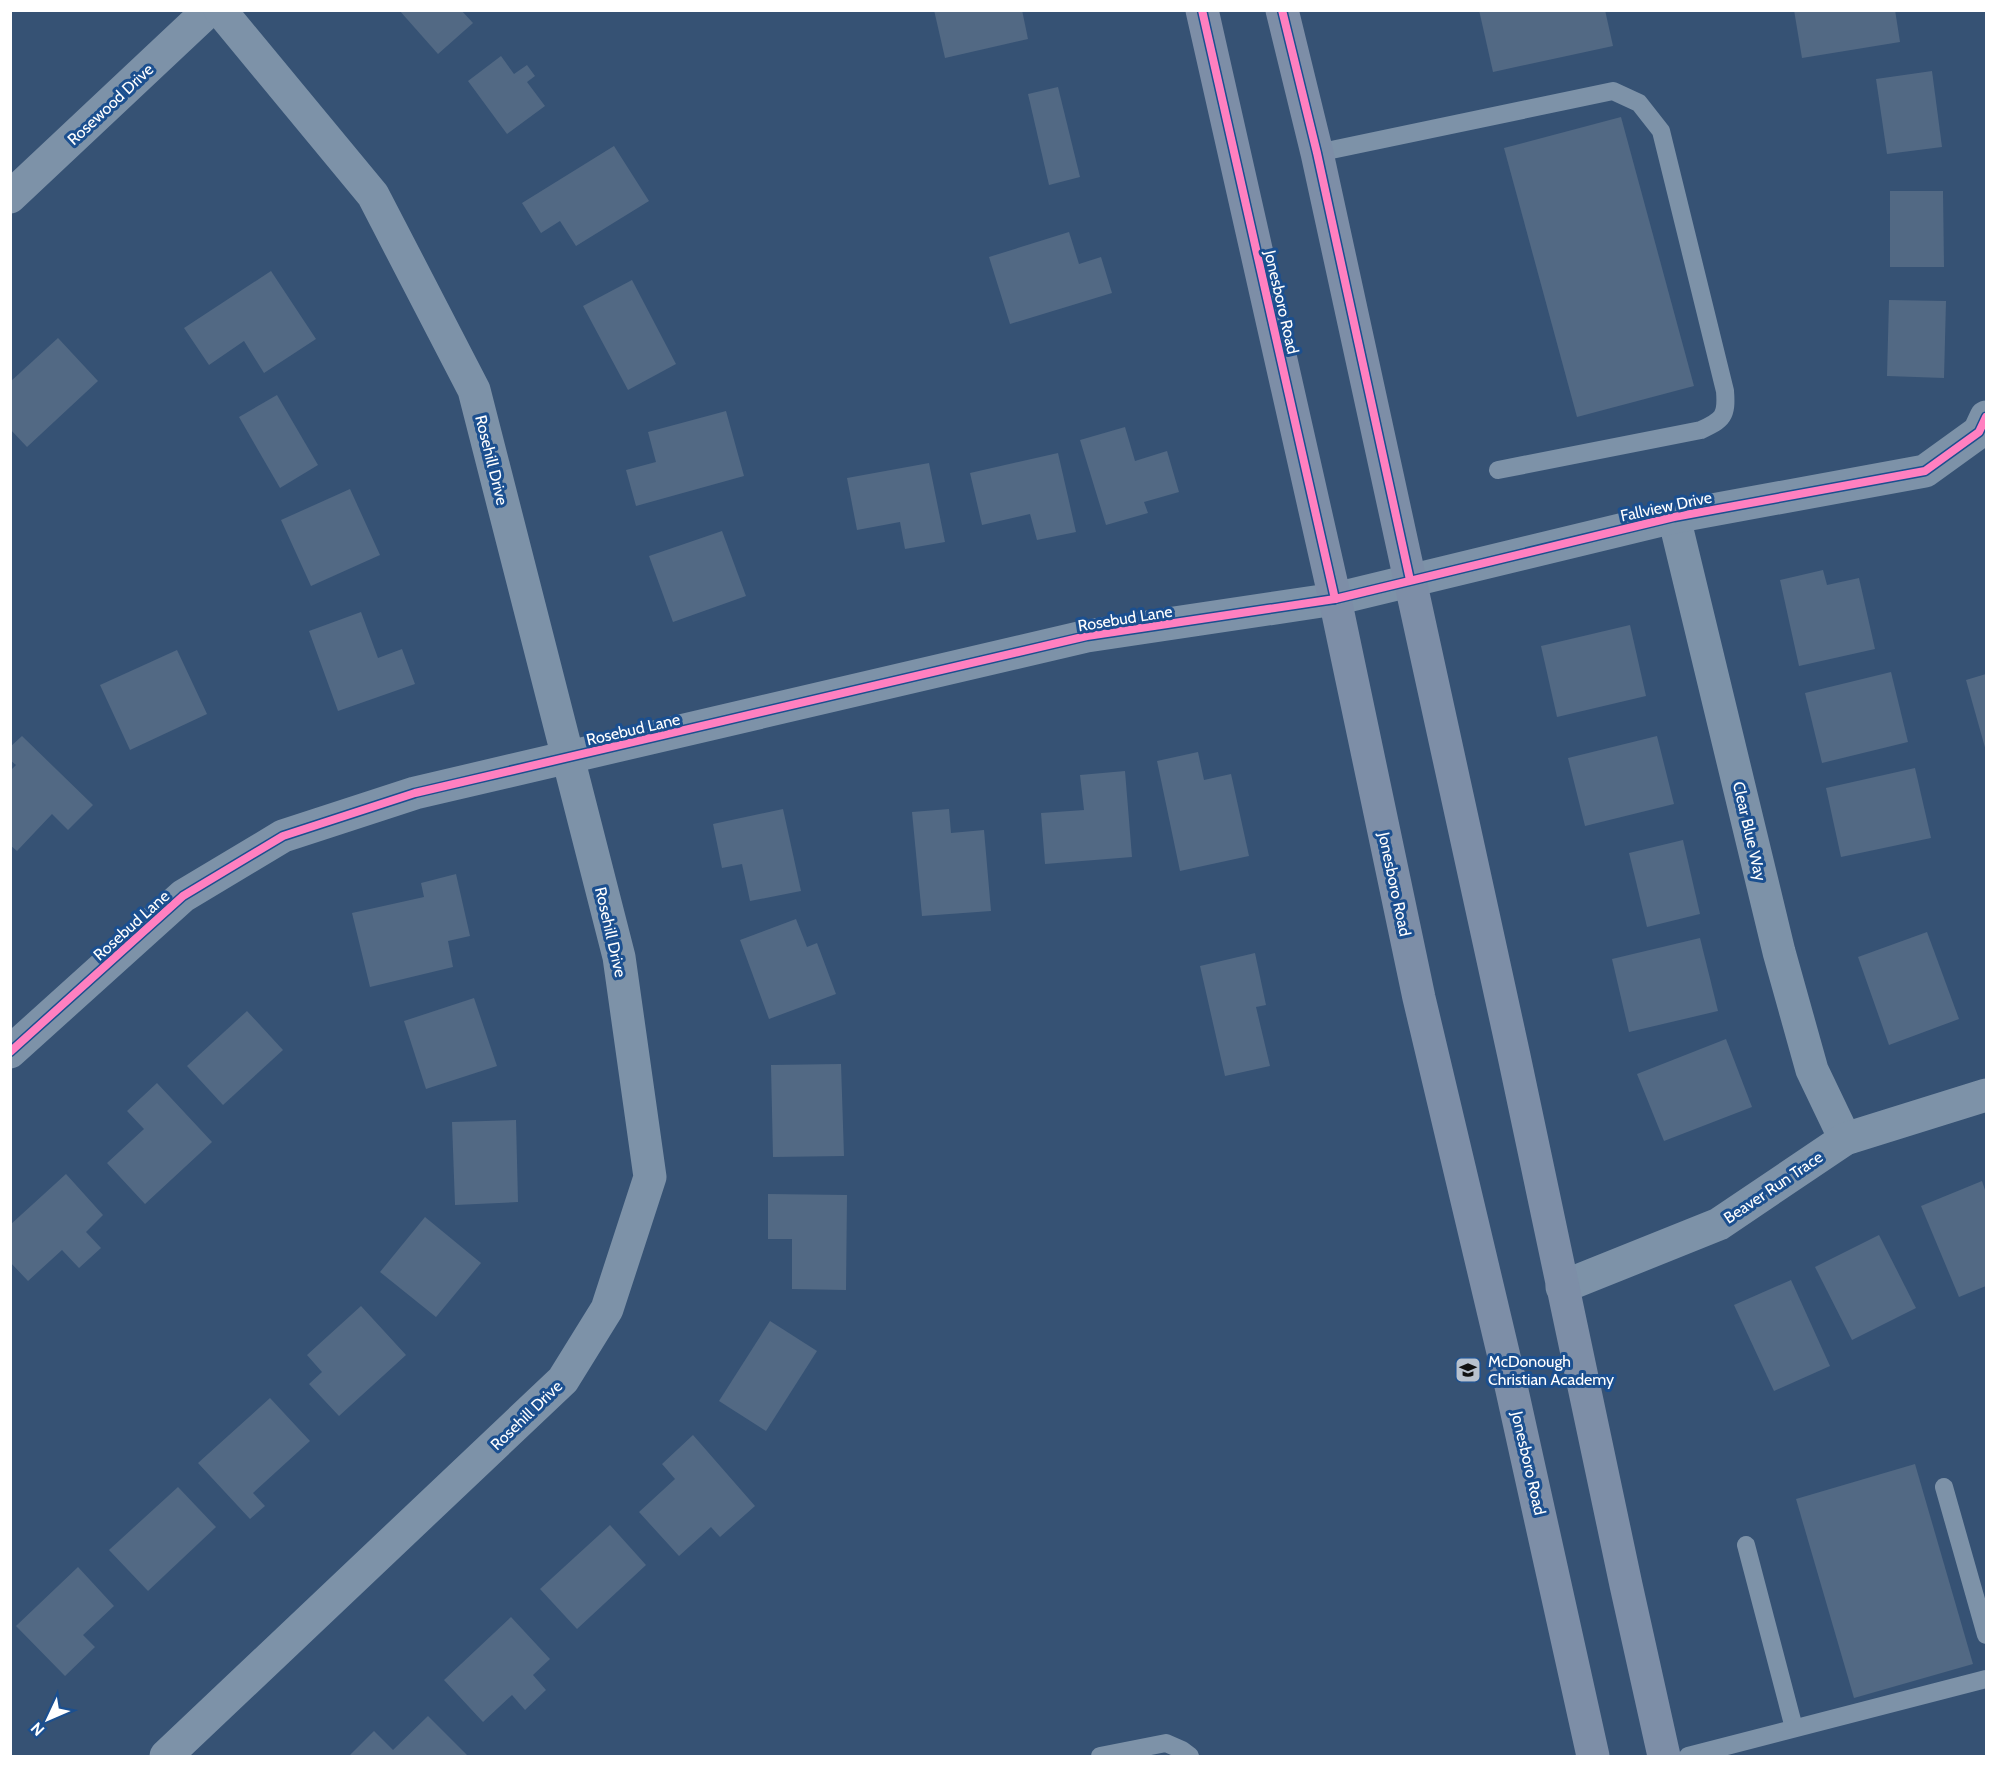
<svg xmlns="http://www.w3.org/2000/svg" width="1997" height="1767" viewBox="0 0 1997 1767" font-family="Cabin,sans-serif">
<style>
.building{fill:#526984}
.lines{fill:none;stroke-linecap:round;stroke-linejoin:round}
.lane{stroke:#7d92a8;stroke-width:18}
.street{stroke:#7d92a8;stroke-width:33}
.primary{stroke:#7d8ea7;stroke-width:33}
.cycleway-casing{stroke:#1b4f8f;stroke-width:11}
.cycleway{stroke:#ff80c0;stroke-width:8}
.labels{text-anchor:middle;stroke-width:6;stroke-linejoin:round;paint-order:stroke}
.street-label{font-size:16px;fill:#fff;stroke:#1b4f8f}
.poi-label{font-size:16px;fill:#fff;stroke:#1b4f8f;text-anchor:start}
</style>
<rect width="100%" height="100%" fill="#365274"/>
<g class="building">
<polygon points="399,10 461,10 473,23 438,54"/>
<polygon points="934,10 1022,10 1028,39 945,58"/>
<polygon points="1479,10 1605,10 1613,46 1493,72"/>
<polygon points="1794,10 1895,10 1900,42 1802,58"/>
<polygon points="501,56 514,74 527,65 535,76 527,82 545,106 507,134 468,81"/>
<polygon points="1932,71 1942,147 1887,154 1876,79"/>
<polygon points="1058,87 1080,177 1049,185 1028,94"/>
<polygon points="1621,117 1694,386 1577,417 1504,148"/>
<polygon points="614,146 649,201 576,246 560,221 541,233 522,203"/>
<polygon points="1890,191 1943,191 1944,267 1890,267"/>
<polygon points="1069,232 1079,264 1101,257 1112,293 1010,324 989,257"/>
<polygon points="271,271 316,339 264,373 244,341 209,365 184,328"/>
<polygon points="632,280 676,364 628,390 583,306"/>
<polygon points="1889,300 1946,301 1944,378 1887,376"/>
<polygon points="58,338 98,381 27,447 10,429 10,382"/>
<polygon points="277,395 318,465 280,488 239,417"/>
<polygon points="726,411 744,476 636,506 626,470 656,462 648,432"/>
<polygon points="1125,427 1135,461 1167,451 1179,492 1144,502 1148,513 1106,525 1080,440"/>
<polygon points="1058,453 1076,532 1037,540 1030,514 982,525 970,473"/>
<polygon points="929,463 945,542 905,549 900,522 857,530 847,478"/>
<polygon points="350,489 380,555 311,586 281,520"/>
<polygon points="722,531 746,596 673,622 649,556"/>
<polygon points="1823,570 1827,585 1859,578 1875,649 1799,666 1780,580"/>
<polygon points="361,612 378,658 402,649 415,684 338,711 309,631"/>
<polygon points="1630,625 1646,696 1557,717 1541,646"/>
<polygon points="177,650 207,714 130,750 100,685"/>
<polygon points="1891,672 1908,742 1822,763 1805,693"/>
<polygon points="1986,674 1986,751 1966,680"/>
<polygon points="22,736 93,805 68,830 52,814 17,851 10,845 10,771 16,765 10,760 10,747"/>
<polygon points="1657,736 1674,804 1585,826 1568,758"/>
<polygon points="1198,752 1204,780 1231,774 1249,856 1180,871 1157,761"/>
<polygon points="1915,768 1931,838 1841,857 1826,788"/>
<polygon points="1125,771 1132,857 1045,864 1041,813 1084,810 1080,775"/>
<polygon points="783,809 801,891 750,901 742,864 722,868 713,824"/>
<polygon points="949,809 951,833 984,830 991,911 922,916 912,812"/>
<polygon points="1683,840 1700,914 1647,927 1629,853"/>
<polygon points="456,874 470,936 448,941 453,967 370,987 352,913 424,897 421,883"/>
<polygon points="796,919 807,947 817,943 836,994 769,1019 740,940"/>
<polygon points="1927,932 1959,1019 1889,1045 1858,957"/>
<polygon points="1700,938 1718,1011 1629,1032 1612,959"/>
<polygon points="1255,953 1266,1005 1256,1007 1270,1066 1225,1076 1200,966"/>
<polygon points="474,998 497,1066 426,1089 404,1021"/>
<polygon points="247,1011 283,1050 223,1105 187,1066"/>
<polygon points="1726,1039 1752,1107 1664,1141 1637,1074"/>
<polygon points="841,1064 844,1156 773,1157 771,1065"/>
<polygon points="157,1083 212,1142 145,1204 107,1163 144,1129 127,1111"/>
<polygon points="516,1120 518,1202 455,1205 452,1122"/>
<polygon points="66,1174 103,1215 86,1232 101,1248 79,1268 62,1250 28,1281 10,1262 10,1225"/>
<polygon points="1982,1181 1986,1193 1986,1286 1959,1297 1921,1206"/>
<polygon points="768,1194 847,1195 846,1290 792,1289 792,1239 768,1239"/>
<polygon points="425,1217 481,1263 436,1317 380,1272"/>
<polygon points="1879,1235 1916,1308 1852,1340 1815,1267"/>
<polygon points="1791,1280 1830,1366 1774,1391 1734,1305"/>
<polygon points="361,1306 406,1355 339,1416 309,1384 322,1372 307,1355"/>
<polygon points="770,1321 817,1351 766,1431 719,1401"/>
<polygon points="270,1398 310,1441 253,1493 265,1506 250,1519 198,1463"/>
<polygon points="693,1435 755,1506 720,1537 711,1527 679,1556 639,1512 675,1479 662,1464"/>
<polygon points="1915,1464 1973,1664 1854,1698 1796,1499"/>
<polygon points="178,1487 216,1527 148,1591 109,1550"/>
<polygon points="610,1525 646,1565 577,1629 540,1589"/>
<polygon points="78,1567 114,1606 83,1635 95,1647 65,1676 16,1626"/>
<polygon points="511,1617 550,1659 533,1675 546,1690 525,1710 512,1695 483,1722 444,1680"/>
<polygon points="428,1716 468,1756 349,1756 374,1731 393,1750"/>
</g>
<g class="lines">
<g class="lane">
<path d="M1317,153L1613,91L1639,103L1661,131L1725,391C1727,416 1723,420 1701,430L1498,470"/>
<polyline points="1944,1487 1986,1635"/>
<polyline points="1746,1545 1794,1728"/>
<polyline points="1100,1756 1166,1743 1182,1750 1190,1756"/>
<polyline points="1688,1756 1986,1679"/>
</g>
<g class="street">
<polyline points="10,197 209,10"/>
<polyline points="1674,517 1779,952 1812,1070 1845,1139"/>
<polyline points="10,1052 183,896 283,836 415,793 1087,636 1335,599 1674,517 1925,471 1979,432 1986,417"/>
<polyline points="1562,1287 1719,1224 1845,1139 1986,1095"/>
<polyline points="166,1756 563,1380 607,1309 650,1177 619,957 474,390 373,195 220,10"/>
</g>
<g class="primary">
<polyline points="1202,10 1335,599 1419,998 1511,1386 1593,1756"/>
<polyline points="1282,10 1317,153 1410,580 1514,1056 1626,1585 1664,1756"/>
</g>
<g class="cycleway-casing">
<g id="cycleway">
<polyline points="1202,10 1335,599"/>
<polyline points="1282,10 1317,153 1410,580"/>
<polyline points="10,1052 183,896 283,836 415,793 1087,636 1335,599 1674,517 1925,471 1979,432 1986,417"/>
</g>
</g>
<use href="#cycleway" class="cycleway"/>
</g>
<defs>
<g id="school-square" transform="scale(1.35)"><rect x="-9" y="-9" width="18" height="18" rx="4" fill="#b9c2ce" stroke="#1b4f8f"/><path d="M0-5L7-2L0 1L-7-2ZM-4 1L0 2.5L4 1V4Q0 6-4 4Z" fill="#111"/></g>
</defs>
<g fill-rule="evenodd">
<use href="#school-square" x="1468" y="1370"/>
</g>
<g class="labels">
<g class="street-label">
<text transform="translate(110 104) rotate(-43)" y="6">Rosewood Drive</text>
<text transform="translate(1282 302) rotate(77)" y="6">Jonesboro Road</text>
<text transform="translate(492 460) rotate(76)" y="6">Rosehill Drive</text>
<text transform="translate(1666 506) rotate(-12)" y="6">Fallview Drive</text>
<text transform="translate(1125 618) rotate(-9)" y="6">Rosebud Lane</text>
<text transform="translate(633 729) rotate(-13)" y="6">Rosebud Lane</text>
<text transform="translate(1750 831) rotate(77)" y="6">Clear Blue Way</text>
<text transform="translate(1395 884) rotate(78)" y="6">Jonesboro Road</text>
<text transform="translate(131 925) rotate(-42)" y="6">Rosebud Lane</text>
<text transform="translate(611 932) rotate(77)" y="6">Rosehill Drive</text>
<text transform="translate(1773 1187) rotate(-34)" y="6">Beaver Run Trace</text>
<text transform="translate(526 1415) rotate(-44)" y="6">Rosehill Drive</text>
<text transform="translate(1529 1463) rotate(77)" y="6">Jonesboro Road</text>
</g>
<g class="poi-label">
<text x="1488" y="1367">McDonough<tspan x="1488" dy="18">Christian Academy</tspan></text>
</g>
</g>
<rect width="1997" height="1767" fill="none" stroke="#ffffff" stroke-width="24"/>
<g transform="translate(48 1719) rotate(226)" stroke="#1b4f8f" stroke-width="4.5" paint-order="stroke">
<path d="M0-4.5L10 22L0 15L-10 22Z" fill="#ffffff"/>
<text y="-9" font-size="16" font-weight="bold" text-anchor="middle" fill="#ffffff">N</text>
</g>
</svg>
